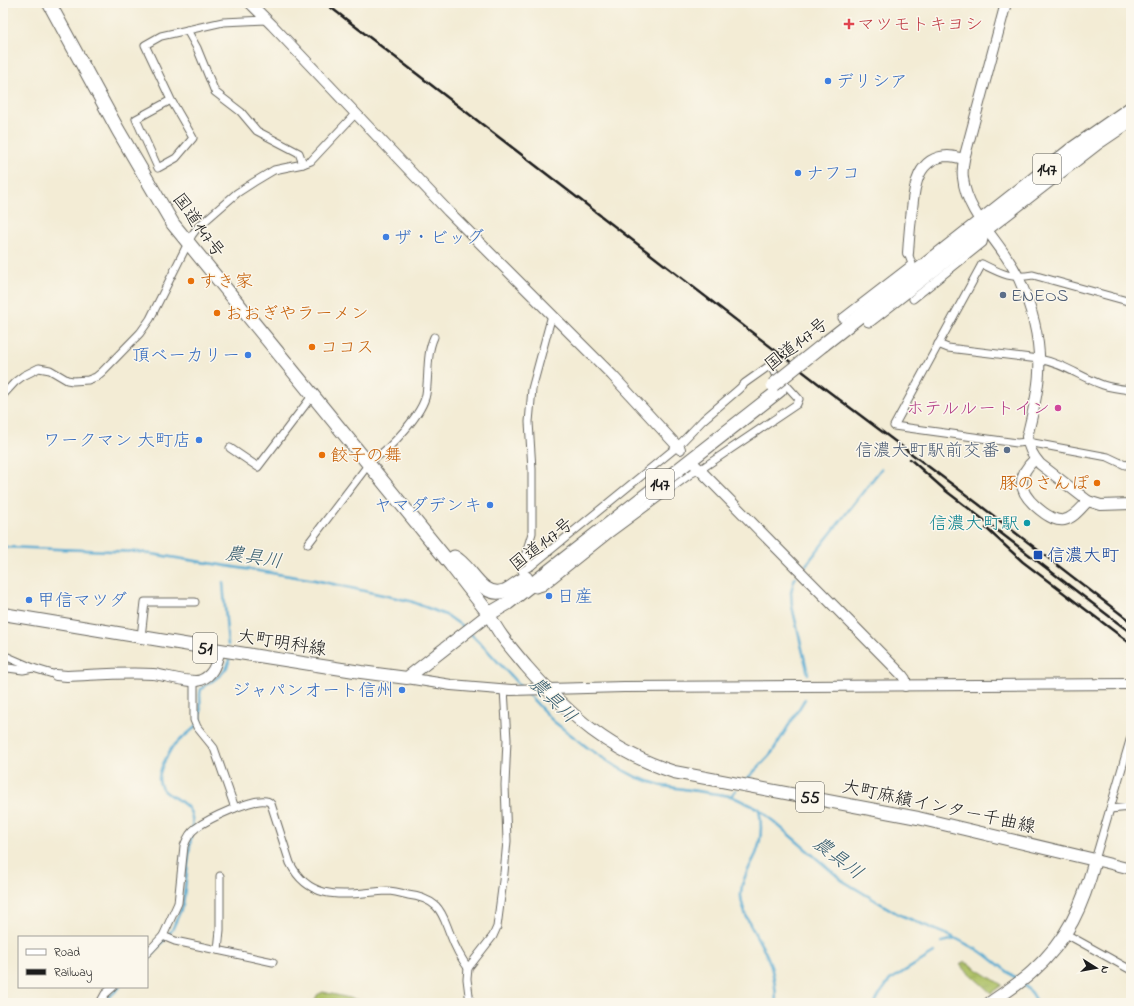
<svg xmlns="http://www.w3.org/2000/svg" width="1134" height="1006" viewBox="0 0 1134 1006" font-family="'Indie Flower','Klee One',sans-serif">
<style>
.grass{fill:url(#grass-tufts);stroke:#646e40}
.green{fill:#acc064;stroke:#646e40}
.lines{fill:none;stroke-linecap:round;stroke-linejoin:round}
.stream{stroke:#56aad2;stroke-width:2.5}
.street-casing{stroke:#67655d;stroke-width:9}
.secondary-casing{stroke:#67655d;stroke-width:12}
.primary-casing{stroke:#67655d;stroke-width:14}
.highway-casing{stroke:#67655d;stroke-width:15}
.street{stroke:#fff;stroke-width:7}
.secondary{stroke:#fff;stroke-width:10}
.primary{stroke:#fff;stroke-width:12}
.highway{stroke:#fff;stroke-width:13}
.rail{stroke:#1c1c1c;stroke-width:2.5}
.highway-bridge-casing{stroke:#67655d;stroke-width:15;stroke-linecap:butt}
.highway-bridge{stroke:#fff;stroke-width:13}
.health-dot{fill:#e0444e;stroke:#fbf7ec;stroke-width:1.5}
.shop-dot{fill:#3f7fe0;stroke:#fbf7ec;stroke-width:1.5}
.food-dot{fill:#e8710a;stroke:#fbf7ec;stroke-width:1.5}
.service-dot{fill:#5c6f8a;stroke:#fbf7ec;stroke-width:1.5}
.hotel-dot{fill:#d1479c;stroke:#fbf7ec;stroke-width:1.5}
.culture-dot{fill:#0f9aa8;stroke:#fbf7ec;stroke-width:1.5}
.transit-dot{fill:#1a4fb4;stroke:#fbf7ec;stroke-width:1.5}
.labels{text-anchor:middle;stroke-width:3;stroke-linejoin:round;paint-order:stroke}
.shield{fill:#fbf7ec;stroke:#5f5e5a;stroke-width:1}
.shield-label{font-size:17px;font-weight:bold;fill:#1c1c1c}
.health-label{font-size:18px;fill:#be3a42;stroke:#fbf7ec;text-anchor:start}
.shop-label{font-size:18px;fill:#366cbe;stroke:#fbf7ec;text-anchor:start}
.street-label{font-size:18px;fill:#1c1c1c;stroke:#fbf7ec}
.food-label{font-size:18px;fill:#c56008;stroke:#fbf7ec;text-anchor:start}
.service-label{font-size:18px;fill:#4e5e75;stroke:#fbf7ec;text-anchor:start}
.hotel-label{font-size:18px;fill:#b23c85;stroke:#fbf7ec;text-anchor:end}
.culture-label{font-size:18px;fill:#0d838f;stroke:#fbf7ec;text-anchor:end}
.transit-label{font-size:18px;fill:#164399;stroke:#fbf7ec;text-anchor:start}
.water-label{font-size:19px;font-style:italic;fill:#365c6e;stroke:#fbf7ec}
</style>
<defs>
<pattern id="grass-tufts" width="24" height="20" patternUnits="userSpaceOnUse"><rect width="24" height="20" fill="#acc064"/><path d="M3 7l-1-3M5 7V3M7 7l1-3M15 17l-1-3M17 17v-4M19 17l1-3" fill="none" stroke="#93a456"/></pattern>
</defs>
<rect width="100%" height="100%" fill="#fbf7ec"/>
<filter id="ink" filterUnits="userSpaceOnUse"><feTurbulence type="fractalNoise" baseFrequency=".025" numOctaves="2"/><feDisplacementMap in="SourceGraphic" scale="8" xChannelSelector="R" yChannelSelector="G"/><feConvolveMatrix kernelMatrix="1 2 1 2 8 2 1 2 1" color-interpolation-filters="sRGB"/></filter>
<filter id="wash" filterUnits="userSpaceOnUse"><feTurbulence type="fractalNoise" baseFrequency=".012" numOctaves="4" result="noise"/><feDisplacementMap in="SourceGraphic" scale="16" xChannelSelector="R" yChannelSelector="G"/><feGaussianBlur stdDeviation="0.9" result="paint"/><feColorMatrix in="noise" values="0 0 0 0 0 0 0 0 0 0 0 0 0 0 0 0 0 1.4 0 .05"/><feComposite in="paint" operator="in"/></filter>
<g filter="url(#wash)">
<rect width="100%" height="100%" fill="#f3ecd5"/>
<polygon class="grass" points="964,961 1002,985 991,993 960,965"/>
<polygon class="green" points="323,992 371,1003 314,1003 317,995"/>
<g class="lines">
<g class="stream">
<polyline points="3,547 139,552 315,580 410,601 448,616 465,628"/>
<polyline points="806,565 881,469"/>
<polyline points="795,577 791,592 792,606 808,674"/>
<polyline points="223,582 228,645"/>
<polyline points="470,633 487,650 520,686"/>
<polyline points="526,692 553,721 588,748 617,767 636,777 663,786 731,796 759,809 843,881 898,914 955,938 985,954 1017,979"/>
<polyline points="747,779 771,754 805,699"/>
<polyline points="731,796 736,790"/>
<path d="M759,809C762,824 762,839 756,854C750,867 740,882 741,897C744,920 759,938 768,958C774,973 776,987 776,1003"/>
<path d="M192,828C197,795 160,802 159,779C159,774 161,769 163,764C166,759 168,753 172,748C180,738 192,732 201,721L200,694L201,689C211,681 229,673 229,659"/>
<polyline points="942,942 955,939"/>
<polyline points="147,961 172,930 183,905 191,837"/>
<polyline points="1022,983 1032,993 1038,1003"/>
<polyline points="105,1003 108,998 120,987"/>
<polyline points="875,1003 880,994 890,980 934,953"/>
</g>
</g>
</g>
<g filter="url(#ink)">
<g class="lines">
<g class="street-casing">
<g id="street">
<polyline points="187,30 197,48 215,92 241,112 257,131 299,153 303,164"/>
<polyline points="171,100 136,119 158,168 176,158 193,138 171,100 145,45 161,36 223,22 267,20"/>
<polyline points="913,299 983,243 986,230"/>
<path d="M1131,302L1033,275C1010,279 1002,274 982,264L894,426L1017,443L1028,442L1108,457L1125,465L1131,464"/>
<polyline points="842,318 912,264 908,253"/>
<path d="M938,344L948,348L1039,359C1065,364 1080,377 1103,385C1112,388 1122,389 1131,390"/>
<polyline points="3,395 15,382 23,376 39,368 50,370 67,380 73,381 88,380 96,377 102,372 140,333 150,319 192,235 198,227 237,193 254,182 274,170 303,164 311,161 356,113"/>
<polyline points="230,448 258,467 309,400 313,396"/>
<path d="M375,458C391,448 423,413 426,394C429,376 426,354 434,337"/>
<polyline points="308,544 365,469 370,465"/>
<polyline points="531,566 527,560 526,553 532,533 532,469 529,422 532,389 552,315"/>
<polyline points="526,578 522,571 531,566 678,446 703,420 739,389 745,383 769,366 799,399 797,404 704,467 692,473 608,535 543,587 536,589 532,588 531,585"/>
<polyline points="141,637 145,602 195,602"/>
<polyline points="3,655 33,668 56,675"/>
<polyline points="3,670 8,668 23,670 33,668"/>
<polyline points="194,682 194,720 197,727 214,748 235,808"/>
<polyline points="1110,809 1131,807"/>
<polyline points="1095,860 1131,737"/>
<polyline points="1066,934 1131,970"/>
<polyline points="163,936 175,941 273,962"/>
<polyline points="218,950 220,930 220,876"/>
<path d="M147,953L163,936L178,903L184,846C187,838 190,832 196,828C208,819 252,798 266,801C269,801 270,803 271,804L290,863C311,905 349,893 387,891C394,891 401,893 408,895C418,896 428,899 436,906C444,914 446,925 451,936C455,947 461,958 468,968"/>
<polyline points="100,1003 105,994 113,987"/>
<polyline points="470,1003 467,979 468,968 493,936 497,927 504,873 507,841 505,785 507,740 504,689"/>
</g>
</g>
<g class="secondary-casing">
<g id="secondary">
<polyline points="250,3 272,25 448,211 612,375 680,449"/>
<path d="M1006,3L964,159C963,165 962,172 963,178C967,217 1004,244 1019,279C1032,308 1041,341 1039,373C1038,394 1032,416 1027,437C1028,447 1033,456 1040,464L1088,501L1101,505L1131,504"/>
<path d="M908,253C909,238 910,224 912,209C914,186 918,157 948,156C953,156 959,158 964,159"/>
<path d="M1035,459C1012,480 1022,497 1044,513C1050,517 1056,521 1064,520C1074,518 1081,508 1088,501"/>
<polyline points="695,465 902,675 905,679 905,686"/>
<path d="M56,675L67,676C95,675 125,672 153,674C165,675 192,684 201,680C214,675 216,663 220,650"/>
<polyline points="407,678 451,685 511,690 624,687 1131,684"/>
<polyline points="1095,860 1131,869"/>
</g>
</g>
<g class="primary-casing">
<path id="primary" d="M3,614L220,650L361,672L407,678L489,614C498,634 512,649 526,666C570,716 609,751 674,772L918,818L1095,860C1083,905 1068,940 1032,972C1019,984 1004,993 990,1003"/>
</g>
<g class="highway-casing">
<g id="highway">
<polyline points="49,3 118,130 173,224 451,565 489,614"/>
<polyline points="869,320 1097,143 1131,120"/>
<polyline points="823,345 1072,149 1131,108"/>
<path d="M454,557C471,565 481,599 504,591C512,588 518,581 526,578"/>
<polyline points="489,614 508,603 780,390"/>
</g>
</g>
<use href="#street" class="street"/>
<use href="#secondary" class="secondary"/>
<use href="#primary" class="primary"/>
<use href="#highway" class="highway"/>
<g class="rail">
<polyline points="325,3 828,391 977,503 1131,622"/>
<polyline points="910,459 946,491 1131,633"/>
<polyline points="986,528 1023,562 1131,644"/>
</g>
<g class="highway-bridge-casing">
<polyline id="highway-bridge" points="773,385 823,345"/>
</g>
<use href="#highway-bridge" class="highway-bridge"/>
</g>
</g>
<path class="health-dot" d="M847 18h4v4h4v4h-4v4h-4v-4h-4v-4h4z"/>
<g class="shop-dot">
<circle cx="828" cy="81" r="4"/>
<circle cx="798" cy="173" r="4"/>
<circle cx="386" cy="237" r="4"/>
<circle cx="248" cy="355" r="4"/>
<circle cx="199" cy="440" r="4"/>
<circle cx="490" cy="505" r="4"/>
<circle cx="549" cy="596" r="4"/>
<circle cx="29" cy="600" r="4"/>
<circle cx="402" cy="690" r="4"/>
</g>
<g class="food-dot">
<circle cx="191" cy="281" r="4"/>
<circle cx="217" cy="313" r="4"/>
<circle cx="312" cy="347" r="4"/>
<circle cx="322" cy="455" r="4"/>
<circle cx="1097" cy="483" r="4"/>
</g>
<g class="service-dot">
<circle cx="1003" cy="295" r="4"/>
<circle cx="1007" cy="450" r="4"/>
</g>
<circle class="hotel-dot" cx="1058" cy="408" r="4"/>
<circle class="culture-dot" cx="1027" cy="523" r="4"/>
<rect class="transit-dot" x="1033" y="550" width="10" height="10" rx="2"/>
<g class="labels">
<g class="shield">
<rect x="1033" y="154" width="28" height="30" rx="3"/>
<rect x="646" y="469" width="28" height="30" rx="3"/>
<rect x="193" y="633" width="24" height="30" rx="3"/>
<rect x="796" y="782" width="28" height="30" rx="3"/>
</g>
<g class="shield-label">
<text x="1047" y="175">147</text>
<text x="660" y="490">147</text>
<text x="205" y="654">51</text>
<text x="810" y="803">55</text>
</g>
<g class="health-label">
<text x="857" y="30">マツモトキヨシ</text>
</g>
<g class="shop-label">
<text x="836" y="87">デリシア</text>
<text x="806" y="179">ナフコ</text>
<text x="394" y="243">ザ・ビッグ</text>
<text x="240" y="361" text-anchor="end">頂ベーカリー</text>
<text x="191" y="446" text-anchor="end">ワークマン 大町店</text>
<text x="482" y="511" text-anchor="end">ヤマダデンキ</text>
<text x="557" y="602">日産</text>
<text x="37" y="606">甲信マツダ</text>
<text x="394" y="696" text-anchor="end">ジャパンオート信州</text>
</g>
<g class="street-label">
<text transform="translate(199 225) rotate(54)" y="6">国道147号</text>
<text transform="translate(796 344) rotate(-38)" y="6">国道147号</text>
<text transform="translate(541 544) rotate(-38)" y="6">国道147号</text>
<text transform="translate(282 642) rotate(9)" y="6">大町明科線</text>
<text transform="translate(939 806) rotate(12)" y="6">大町麻績インター千曲線</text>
</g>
<g class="food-label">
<text x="199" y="287">すき家</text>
<text x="225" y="319">おおぎやラーメン</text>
<text x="320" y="353">ココス</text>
<text x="330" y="461">餃子の舞</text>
<text x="1089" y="489" text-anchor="end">豚のさんぽ</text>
</g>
<g class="service-label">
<text x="1011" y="301">ENEOS</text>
<text x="999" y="456" text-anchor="end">信濃大町駅前交番</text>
</g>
<g class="hotel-label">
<text x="1050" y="414">ホテルルートイン</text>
</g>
<g class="culture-label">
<text x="1019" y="529">信濃大町駅</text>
</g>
<g class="transit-label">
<text x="1047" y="561">信濃大町</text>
</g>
<g class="water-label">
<text transform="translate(254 556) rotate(9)" y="7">農具川</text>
<text transform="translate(554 699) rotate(44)" y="7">農具川</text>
<text transform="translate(839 857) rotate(38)" y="7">農具川</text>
</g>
</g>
<rect width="1134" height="1006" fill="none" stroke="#fbf7ec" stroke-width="16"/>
<rect x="18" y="936" width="130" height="52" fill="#fbf7ec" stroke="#a29f99"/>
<rect x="26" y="949" width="20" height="6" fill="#ffffff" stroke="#a29f99"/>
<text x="54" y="956" font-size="12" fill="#1c1c1c">Road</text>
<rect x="26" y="969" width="20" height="6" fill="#1c1c1c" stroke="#a29f99"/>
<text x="54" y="976" font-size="12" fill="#1c1c1c">Railway</text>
<g transform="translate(1096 968) rotate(101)" stroke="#fbf7ec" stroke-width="3" paint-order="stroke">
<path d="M0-3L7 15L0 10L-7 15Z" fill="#1c1c1c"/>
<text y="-6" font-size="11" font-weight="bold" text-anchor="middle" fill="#1c1c1c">N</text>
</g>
</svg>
